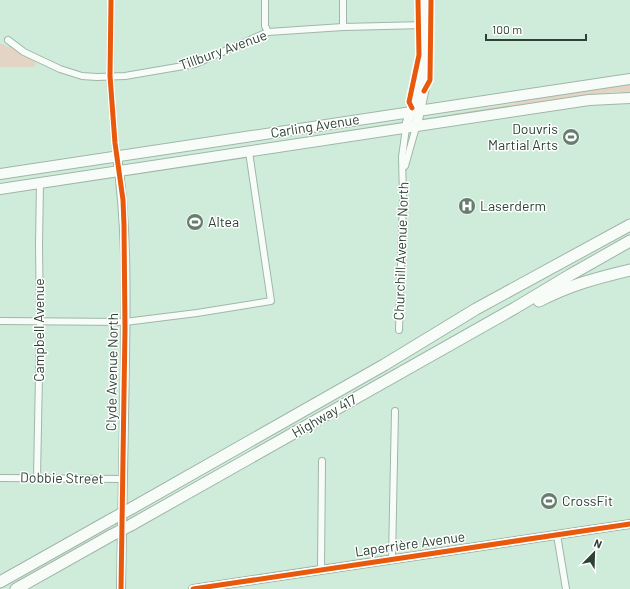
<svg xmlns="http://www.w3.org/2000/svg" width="630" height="589" viewBox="0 0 630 589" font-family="Barlow,sans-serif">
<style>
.green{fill:#e4d4c3}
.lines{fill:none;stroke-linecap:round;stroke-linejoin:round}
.minor-casing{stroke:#a0b6a8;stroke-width:8}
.tertiary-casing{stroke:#a0b6a8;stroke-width:10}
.secondary-casing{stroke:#a0b6a8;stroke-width:11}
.primary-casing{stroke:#a0b6a8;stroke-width:12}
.motorway-casing{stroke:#a0b6a8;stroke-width:13}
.minor{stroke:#f8fcf9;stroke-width:6}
.tertiary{stroke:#f8fcf9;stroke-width:8}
.secondary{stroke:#f8fcf9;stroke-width:9}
.primary{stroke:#f8fcf9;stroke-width:10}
.motorway{stroke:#f8fcf9;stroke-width:11}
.motorway-bridge-casing{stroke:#a0b6a8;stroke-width:13;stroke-linecap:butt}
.motorway-bridge{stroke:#f8fcf9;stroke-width:11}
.cycleway-casing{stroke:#fff;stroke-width:8}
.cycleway{stroke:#e8590c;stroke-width:5}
.labels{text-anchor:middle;stroke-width:3;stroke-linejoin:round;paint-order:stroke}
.street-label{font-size:14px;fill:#2d4235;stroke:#fff}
.poi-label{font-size:14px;fill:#2d4235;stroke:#fff;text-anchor:start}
</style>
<rect width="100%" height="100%" fill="#cfecda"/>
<g class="green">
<polygon points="0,43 8,47 14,45 35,58 36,65 33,67 0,67"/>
<polygon points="630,84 630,93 614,92 583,95 440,118 441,116 513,104 517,102"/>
</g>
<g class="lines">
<g class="minor-casing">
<g id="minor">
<polyline points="111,0 110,76 115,143 117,156"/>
<polyline points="265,0 265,26 268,32"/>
<polyline points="343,27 343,0"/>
<polyline points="8,40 24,52 60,69 82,76 97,77 125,76 195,64 268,32 343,27 425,25"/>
<polyline points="405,166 416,127"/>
<polyline points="0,321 125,322 197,313 271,301 249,152"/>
<polyline points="399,330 403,198 402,157 406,128"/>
<polyline points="0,478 123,479"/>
<polyline points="37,478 40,321 39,245 40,183"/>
<polyline points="557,535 566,589"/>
<polyline points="392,559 395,411"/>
<polyline points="321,570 322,461"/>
</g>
</g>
<g class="tertiary-casing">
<g id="tertiary">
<path d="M117,156C127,224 126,293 125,362C124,437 122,513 121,589"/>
<polyline points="193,589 630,524"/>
</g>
</g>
<g class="secondary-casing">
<g id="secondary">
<polyline points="416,127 424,90 425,0"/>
<polyline points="406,128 421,75"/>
</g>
</g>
<g class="primary-casing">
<g id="primary">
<polyline points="0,174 630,79"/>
<polyline points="0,189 589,100 630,98"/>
</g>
</g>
<g class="motorway-casing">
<g id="motorway">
<path d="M539,301C570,285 596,278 630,270"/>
<polyline points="132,508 384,365 476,309 630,225"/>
<polyline points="131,525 515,308 570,275 630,241"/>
<polyline points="0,582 112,519"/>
<polyline points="16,589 112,535"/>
</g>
</g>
<use href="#minor" class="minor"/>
<use href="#tertiary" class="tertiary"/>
<use href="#secondary" class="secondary"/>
<use href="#primary" class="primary"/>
<use href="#motorway" class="motorway"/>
<g class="motorway-bridge-casing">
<g id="motorway-bridge">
<polyline points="112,519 132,508"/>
<polyline points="112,535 131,525"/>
</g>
</g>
<use href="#motorway-bridge" class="motorway-bridge"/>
<g class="cycleway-casing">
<g id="cycleway">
<polyline points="111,0 110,76 115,143 123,200 124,225 125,329 121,589"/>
<polyline points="424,91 430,80 431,0"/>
<polyline points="412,108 409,102 419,55 418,0"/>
<polyline points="193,589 630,524"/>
</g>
</g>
<use href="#cycleway" class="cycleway"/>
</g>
<defs>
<g id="stadium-disc" transform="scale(0.9)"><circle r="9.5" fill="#667e6f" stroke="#fff"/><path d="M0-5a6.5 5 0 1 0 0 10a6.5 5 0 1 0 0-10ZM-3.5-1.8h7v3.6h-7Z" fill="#fff"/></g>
<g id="hospital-disc" transform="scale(0.9)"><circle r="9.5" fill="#667e6f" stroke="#fff"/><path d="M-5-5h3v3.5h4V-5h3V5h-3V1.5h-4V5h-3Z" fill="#fff"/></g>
</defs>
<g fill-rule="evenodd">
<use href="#stadium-disc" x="571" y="137"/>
<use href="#hospital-disc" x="467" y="206"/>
<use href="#stadium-disc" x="195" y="222"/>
<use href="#stadium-disc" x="549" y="501"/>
</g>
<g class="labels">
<g class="street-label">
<text transform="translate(223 50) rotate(-20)" y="5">Tillbury Avenue</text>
<text transform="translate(315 126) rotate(-9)" y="5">Carling Avenue</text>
<text transform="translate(401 251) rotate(-88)" y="5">Churchill Avenue North</text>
<text transform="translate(39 330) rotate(-90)" y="5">Campbell Avenue</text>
<text transform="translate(112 372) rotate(-89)" y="5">Clyde Avenue North</text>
<text transform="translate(324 416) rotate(-30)" y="5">Highway 417</text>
<text transform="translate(62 478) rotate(1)" y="5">Dobbie Street</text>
<text transform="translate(410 544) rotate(-8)" y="5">Laperrière Avenue</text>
</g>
<g class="poi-label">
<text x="558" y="134" text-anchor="end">Douvris<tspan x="558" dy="16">Martial Arts</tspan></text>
<text x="480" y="211">Laserderm</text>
<text x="208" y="227">Altea</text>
<text x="562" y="506">CrossFit</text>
</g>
</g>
<g transform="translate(594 553) rotate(23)" stroke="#ffffff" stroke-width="3" paint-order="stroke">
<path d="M0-3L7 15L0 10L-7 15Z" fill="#2d4235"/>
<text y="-6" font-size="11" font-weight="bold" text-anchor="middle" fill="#2d4235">N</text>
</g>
<path d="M486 34v6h100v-6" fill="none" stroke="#2d4235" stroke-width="2"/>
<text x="492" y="34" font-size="12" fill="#2d4235" stroke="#ffffff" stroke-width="3" paint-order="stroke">100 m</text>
</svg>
